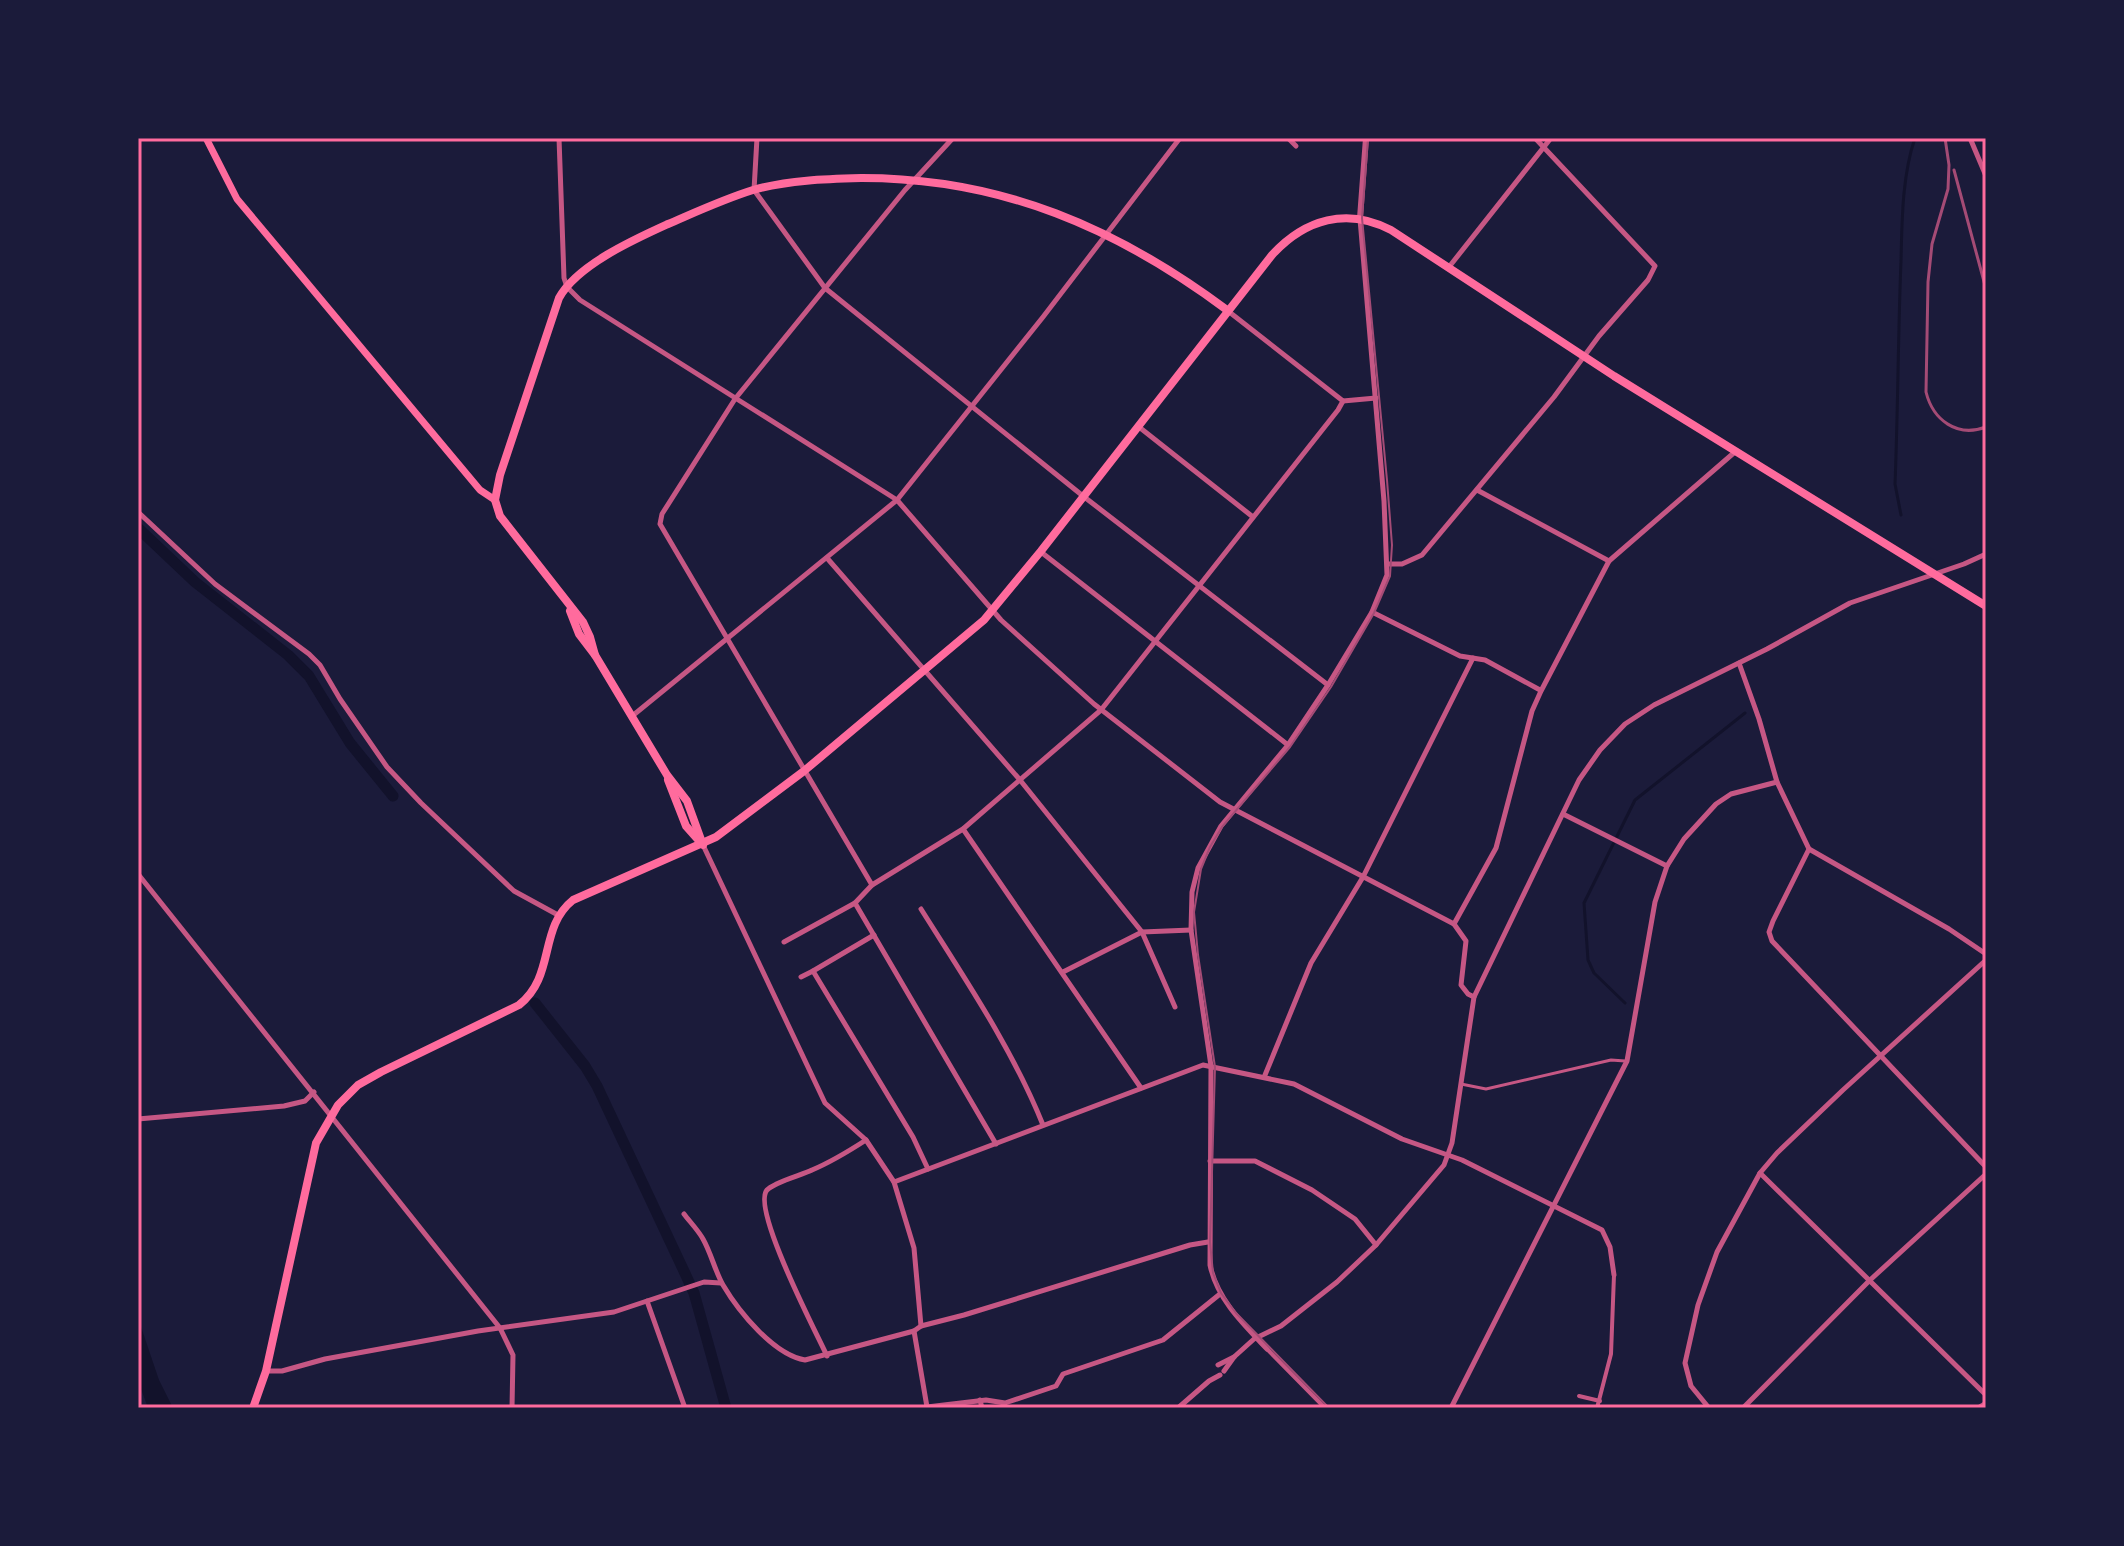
<svg xmlns="http://www.w3.org/2000/svg" width="2124" height="1546" viewBox="0 0 2124 1546" font-family="Poppins,sans-serif">
<style>
.water{fill:#12122b}
.lines{fill:none;stroke-linecap:round;stroke-linejoin:round}
.stream{stroke:#12122b;stroke-width:3}
.canal{stroke:#12122b;stroke-width:11}
.service{stroke:#c65784;stroke-width:3}
.pedestrian{stroke:#c65784;stroke-width:4}
.minor{stroke:#c65784;stroke-width:5}
.tertiary{stroke:#c65784;stroke-width:6}
.secondary{stroke:#ff6b9d;stroke-width:7}
.primary{stroke:#ff6b9d;stroke-width:8}
.tram{stroke:#a44b75;stroke-width:2}
.rail{stroke:#a44b75;stroke-width:3}
.neatline{fill:none;stroke:#ff6b9d;stroke-width:3}
</style>
<rect width="100%" height="100%" fill="#1b1b3a"/>
<polygon class="water" points="138,1318 159,1380 173,1408 148,1408 138,1381"/>
<g class="lines">
<g class="stream">
<path d="M1901,515L1895,484C1898,410 1898,335 1901,261C1902,221 1902,176 1915,138"/>
<polyline points="1625,1003 1594,973 1588,960 1584,903 1635,800 1745,713"/>
</g>
<g class="canal">
<polyline points="138,528 195,582 288,655 309,676 350,743 393,796"/>
<polyline points="535,1003 585,1066 597,1086 683,1269 694,1293 726,1408"/>
</g>
<polyline class="service" points="1461,1084 1486,1089 1611,1060 1625,1061"/>
<g class="pedestrian">
<polyline points="1268,1350 1325,1408"/>
<polyline points="1579,1396 1600,1401"/>
<polyline points="1597,1408 1611,1354 1614,1275"/>
</g>
<g class="minor">
<polyline points="559,138 564,278 567,287 580,300 897,500 1001,620 1094,704 1220,802 1454,924 1466,941 1461,985 1468,994 1474,997"/>
<polyline points="757,138 754,190 825,288 1083,496 1328,685"/>
<polyline points="1288,138 1296,146"/>
<polyline points="1970,138 1986,176"/>
<polyline points="1449,267 1551,138"/>
<polyline points="1228,311 1343,401 1376,398"/>
<polyline points="1139,427 1253,517"/>
<polyline points="1477,490 1609,561"/>
<polyline points="138,512 215,584 309,654 320,665 340,699 387,767 421,803 514,891 558,915"/>
<polyline points="1041,552 1288,745"/>
<polyline points="827,558 1020,780 1142,932 1175,1007"/>
<polyline points="1389,564 1402,564 1422,555 1554,397 1599,336 1648,280 1655,266 1535,138"/>
<polyline points="1372,612 1460,656 1485,660 1540,690"/>
<polyline points="1739,663 1759,719 1777,782 1809,849 1773,921 1769,932 1772,941 1986,1167"/>
<polyline points="631,717 897,500 1043,317 1180,138"/>
<polyline points="1563,814 1667,866"/>
<polyline points="963,829 1141,1088"/>
<polyline points="703,845 825,1103 866,1140 894,1182 914,1248 921,1326"/>
<polyline points="1809,849 1949,929 1986,954"/>
<polyline points="138,874 500,1328 513,1355 512,1408"/>
<polyline points="872,885 660,524 662,514 735,399 905,190 953,138"/>
<polyline points="855,903 996,1144"/>
<path d="M921,909C965,979 1012,1048 1043,1125"/>
<polyline points="1454,924 1496,848 1532,711 1541,691 1609,561 1736,451"/>
<polyline points="874,935 813,971 913,1137 928,1169"/>
<polyline points="784,942 855,903 872,885 963,829 1101,710 1338,410 1343,401"/>
<polyline points="1063,972 1142,932 1191,930"/>
<polyline points="801,977 813,971"/>
<polyline points="1265,1075 1311,963 1363,877 1473,658"/>
<polyline points="138,1119 284,1106 305,1101 314,1092"/>
<polyline points="1210,1161 1255,1161 1312,1190 1355,1219 1376,1245"/>
<polyline points="1760,1173 1986,1395"/>
<polyline points="894,1182 1203,1065 1294,1084 1402,1139 1462,1160 1602,1230 1610,1247 1614,1275"/>
<path d="M684,1214C690,1222 698,1230 703,1239C711,1253 715,1271 723,1285C739,1312 774,1355 805,1360L914,1331L921,1326L964,1315L1190,1245L1208,1242"/>
<polyline points="647,1301 685,1408"/>
<polyline points="914,1331 927,1407"/>
<path d="M1267,1349C1243,1324 1217,1299 1210,1265L1211,1066L1191,930L1192,892L1198,868L1221,826L1288,745L1328,685L1372,612L1387,575L1384,501L1360,219"/>
<path d="M827,1356C816,1332 751,1208 767,1190C774,1182 802,1175 812,1170C831,1162 849,1151 866,1140"/>
<polyline points="1218,1365 1234,1357"/>
<polyline points="266,1371 282,1371 325,1359 478,1331 614,1312 704,1282 721,1283"/>
<polyline points="1224,1371 1234,1357 1254,1339 1281,1326 1337,1282 1376,1245 1444,1165 1452,1143 1474,997 1579,780 1600,750 1625,724 1654,705 1767,649 1850,603 1964,564 1986,554"/>
<polyline points="980,1400 982,1408"/>
<polyline points="927,1407 986,1400 1005,1403 1056,1386 1063,1374 1163,1340 1220,1294"/>
<polyline points="1178,1408 1209,1381 1220,1375"/>
<polyline points="1451,1408 1627,1061 1655,902 1667,866 1684,839 1716,804 1731,794 1777,782"/>
<polyline points="1709,1408 1691,1386 1685,1363 1698,1305 1717,1252 1760,1173 1777,1153 1843,1090 1986,960"/>
<polyline points="1743,1408 1869,1281 1986,1174"/>
<polyline points="1978,1408 1986,1403"/>
</g>
<polyline class="tertiary" points="1360,218 1366,138"/>
<polyline class="secondary" points="206,138 237,199 480,490 495,500"/>
<g class="primary">
<polyline points="570,611 579,634 595,655 667,775 687,801 703,845"/>
<path d="M595,655L590,637L583,622L500,516L495,500L500,475L559,298C577,265 635,239 668,224C696,212 724,199 753,190C788,180 826,179 862,178C1002,178 1117,228 1227,310"/>
<polyline points="668,780 686,826 702,844"/>
<path d="M253,1408L266,1371L316,1143L338,1105L358,1085L381,1072L519,1005C556,976 538,928 573,900L716,837L804,771L984,620L1041,551L1272,255C1305,219 1347,207 1391,230L1614,376L1986,606"/>
</g>
<polyline class="tram" points="1329,1408 1236,1313 1221,1293 1213,1273 1210,1242 1215,1067 1198,955 1194,912 1201,869 1210,847 1222,827 1290,747 1331,687 1374,613 1390,576 1392,545 1387,480 1362,218 1368,138"/>
<g class="rail">
<path d="M1945,138L1949,165L1948,189L1932,244L1928,282L1926,392C1933,420 1957,438 1986,427"/>
<polyline points="1954,170 1986,289"/>
</g>
</g>
<rect width="2124" height="1546" fill="none" stroke="#1b1b3a" stroke-width="280"/>
<rect x="140" y="140" width="1844" height="1266" class="neatline"/>
</svg>
